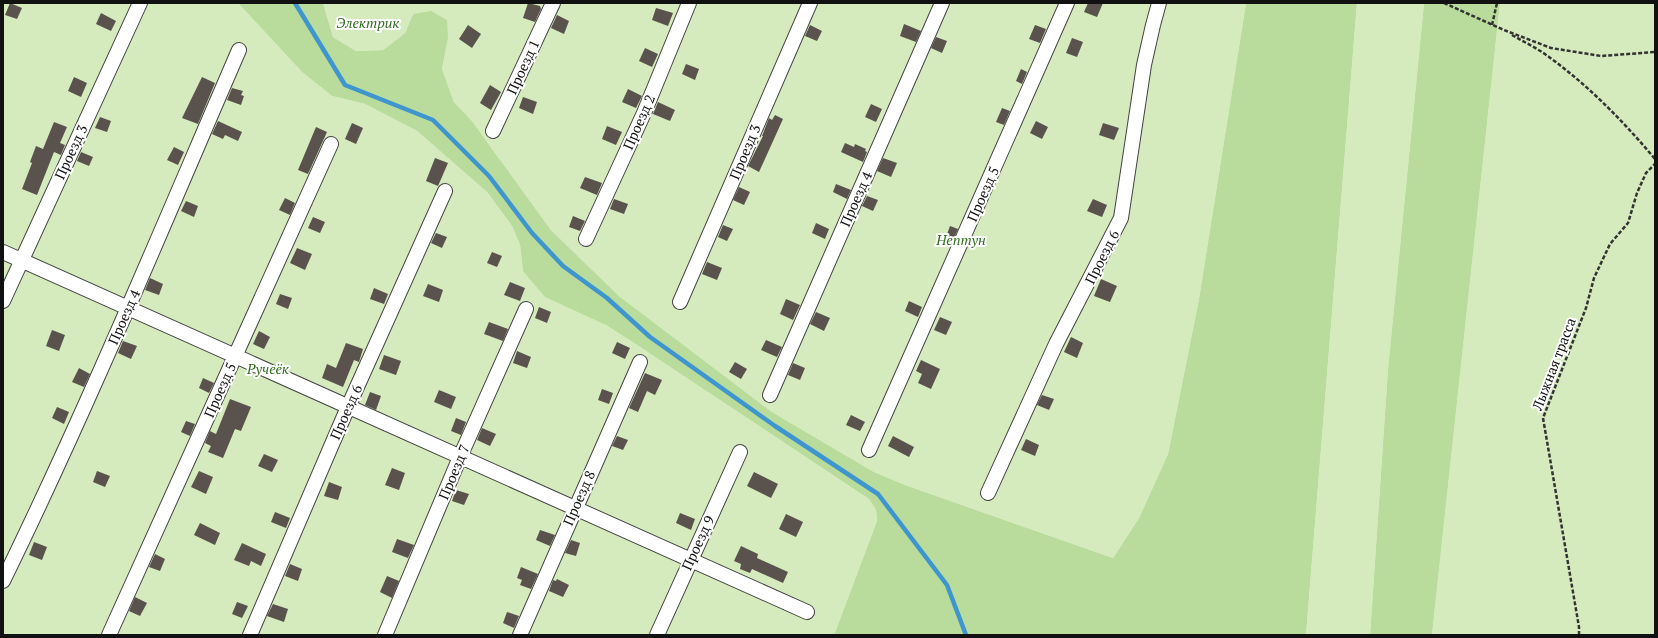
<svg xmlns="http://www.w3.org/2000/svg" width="1658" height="638" viewBox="0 0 1658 638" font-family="'PT Serif',serif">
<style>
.green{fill:#d5ebbd}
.forest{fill:#b9dc9c}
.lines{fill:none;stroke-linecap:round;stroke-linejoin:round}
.stream{stroke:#3f96cf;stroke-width:4.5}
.building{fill:#5a524d}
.minor-casing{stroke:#444;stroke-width:16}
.path{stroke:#333;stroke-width:2.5;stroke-dasharray:4 2;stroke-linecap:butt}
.minor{stroke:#fff;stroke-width:14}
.labels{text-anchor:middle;stroke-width:4;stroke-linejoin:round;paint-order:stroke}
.park-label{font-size:14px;font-style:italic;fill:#2f6b1f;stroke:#fff}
.street-label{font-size:14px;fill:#111;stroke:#fff}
</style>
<rect width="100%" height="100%" fill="#fffdf5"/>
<g class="green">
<polygon points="3,3 238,3 302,72 332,96 365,104 417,131 487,192 512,226 520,245 523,271 634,343 869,499 876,510 877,521 834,635 3,635"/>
<polygon points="323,3 1246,3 1199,299 1168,454 1139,518 1113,558 905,485 874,472 772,412 619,296 551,230 472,121 454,102 442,69 448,39 413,14 405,33 383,50 356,51 333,37"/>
<polygon points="1357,3 1424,3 1388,369 1370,635 1306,635"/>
<polygon points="1500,3 1655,3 1655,635 1432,635"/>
</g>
<g class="forest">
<polygon points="238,3 323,3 333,37 356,51 383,50 405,33 413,14 431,11 447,20 448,39 442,69 454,102 472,121 551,230 619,296 772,412 874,472 905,485 1113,558 1139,518 1168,454 1199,299 1246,3 1357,3 1306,635 834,635 877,521 876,510 869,499 634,343 606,325 545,297 523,271 520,245 512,226 487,192 417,131 365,104 332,96 302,72"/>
<polygon points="1424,3 1500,3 1432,635 1370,635 1388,369"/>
</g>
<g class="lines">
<polyline class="stream" points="295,3 345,85 433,120 489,176 532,233 563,266 607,298 650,337 775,426 878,494 947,585 966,635"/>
</g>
<g class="building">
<polygon points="10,3 22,8 17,19 5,15"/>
<polygon points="528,3 540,6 541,9 535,22 523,18"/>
<polygon points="1088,3 1103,3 1097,17 1084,12"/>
<polygon points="656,8 673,13 668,26 652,20"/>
<polygon points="101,13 116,21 111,31 96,24"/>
<polygon points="557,15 569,21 564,34 551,28"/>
<polygon points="904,24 921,31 916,42 900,36"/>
<polygon points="468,25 481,34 472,48 459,39"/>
<polygon points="810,25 822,31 817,41 805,36"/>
<polygon points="1035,25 1046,29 1040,43 1029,39"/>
<polygon points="936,37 947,41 942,53 931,48"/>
<polygon points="1072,38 1083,42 1077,57 1066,53"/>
<polygon points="645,48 658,54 652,67 639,61"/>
<polygon points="686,64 699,69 695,80 682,74"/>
<polygon points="1021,69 1027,72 1022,84 1016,81"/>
<polygon points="74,77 87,83 81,97 68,91"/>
<polygon points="202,77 215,83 198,124 182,118"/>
<polygon points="490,85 501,92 491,110 480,103"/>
<polygon points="232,88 243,91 241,95 244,96 241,105 227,100"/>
<polygon points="628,89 642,96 636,108 622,102"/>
<polygon points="523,97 537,102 533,114 519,108"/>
<polygon points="658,102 675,110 670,121 653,114"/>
<polygon points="871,104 882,109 876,122 865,117"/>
<polygon points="1002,108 1010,111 1004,125 996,122"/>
<polygon points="775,115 783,119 759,172 748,166 763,136 762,136 769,118 772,120"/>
<polygon points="100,117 111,121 107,132 95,128"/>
<polygon points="218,121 242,132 238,141 225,135 223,139 212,134"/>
<polygon points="1036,121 1048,127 1042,139 1030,133"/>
<polygon points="54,122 67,127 60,143 65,145 61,155 54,152 37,195 22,189 32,163 30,162 36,146 43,149"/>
<polygon points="352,123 363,128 356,144 345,139"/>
<polygon points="1103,123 1119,128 1114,140 1099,135"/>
<polygon points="607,126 622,132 616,145 602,139"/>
<polygon points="316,127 327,132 308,174 298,170"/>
<polygon points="845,143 854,147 855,144 866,149 865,151 867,152 863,162 841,152"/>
<polygon points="174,147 184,152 178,165 167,160"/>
<polygon points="81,152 93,157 89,166 77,161"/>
<polygon points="435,158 448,163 438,186 426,181"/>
<polygon points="883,158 897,163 891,177 877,171"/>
<polygon points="585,177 602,183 597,195 580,188"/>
<polygon points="836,184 851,190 847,199 833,192"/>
<polygon points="739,187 750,192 744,205 733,200"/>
<polygon points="867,196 878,200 873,211 862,206"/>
<polygon points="285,198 295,203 290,215 279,210"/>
<polygon points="614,199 628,204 624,214 610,209"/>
<polygon points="1093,199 1107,205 1102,217 1087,211"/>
<polygon points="186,201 198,206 194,217 181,211"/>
<polygon points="573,216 585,221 580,231 569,227"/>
<polygon points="313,217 325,222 320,233 308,228"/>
<polygon points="816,223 829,229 825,239 812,233"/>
<polygon points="723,225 733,229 727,241 718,237"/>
<polygon points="950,226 958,229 953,240 946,237"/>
<polygon points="436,233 447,237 442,248 431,243"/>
<polygon points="297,248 312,254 305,270 290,263"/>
<polygon points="492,252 502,256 497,267 487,263"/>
<polygon points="707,262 722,268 717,280 702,274"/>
<polygon points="150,278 163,284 159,295 145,290"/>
<polygon points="1101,279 1117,286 1110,302 1094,296"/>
<polygon points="510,282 525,288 520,301 504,295"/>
<polygon points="428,284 443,290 439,302 423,296"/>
<polygon points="374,288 388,294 384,304 370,299"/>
<polygon points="280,294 292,298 288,309 276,304"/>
<polygon points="786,299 800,305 793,320 780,314"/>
<polygon points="909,301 922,307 918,317 905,311"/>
<polygon points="539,307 551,312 547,323 535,318"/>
<polygon points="816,312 830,318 824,331 810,324"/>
<polygon points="940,317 952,322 946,335 934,330"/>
<polygon points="489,322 508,329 503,341 484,334"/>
<polygon points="52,330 65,335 59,351 46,346"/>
<polygon points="259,331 270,337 264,349 253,344"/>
<polygon points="1071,337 1083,343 1077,358 1064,352"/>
<polygon points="766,340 782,347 777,357 761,350"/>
<polygon points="123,341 137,346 131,359 118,353"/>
<polygon points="617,342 630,348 625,359 612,353"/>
<polygon points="346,343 363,349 359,362 354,360 343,387 322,378 327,364 336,368"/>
<polygon points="517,351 531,357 527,368 513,363"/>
<polygon points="384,355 401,361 396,375 379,369"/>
<polygon points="921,360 940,369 931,389 918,383 922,374 916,371"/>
<polygon points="735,362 747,369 741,379 729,372"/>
<polygon points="793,363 805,368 800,380 788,375"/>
<polygon points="79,368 90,374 84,387 72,382"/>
<polygon points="645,373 662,380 655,395 647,391 638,412 629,408"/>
<polygon points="203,378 214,383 209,393 199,388"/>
<polygon points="602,389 613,393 609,404 598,400"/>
<polygon points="439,390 456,397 451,409 434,402"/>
<polygon points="370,392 381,396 376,410 365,405"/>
<polygon points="1042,395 1054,399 1049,410 1037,405"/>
<polygon points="230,399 251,407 241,431 235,429 223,458 208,452 211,446 205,443 210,431 216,434"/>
<polygon points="57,407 69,412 64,424 52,418"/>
<polygon points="851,415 865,422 860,431 846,425"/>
<polygon points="456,418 466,422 461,435 451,431"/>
<polygon points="186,421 195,424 190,436 181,432"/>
<polygon points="482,428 496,434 490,446 477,440"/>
<polygon points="617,436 628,440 623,450 612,446"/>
<polygon points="893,436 914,447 909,457 888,446"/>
<polygon points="1026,439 1039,445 1035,456 1021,450"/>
<polygon points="264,454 278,460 272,472 258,466"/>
<polygon points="392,468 405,473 399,490 385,485"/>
<polygon points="97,471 110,476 105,487 93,482"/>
<polygon points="199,471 213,477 206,494 191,487"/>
<polygon points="754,472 778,484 771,498 747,486"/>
<polygon points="329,482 342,487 338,500 324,496"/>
<polygon points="456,490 469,494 464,505 452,501"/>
<polygon points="275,512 290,518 286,528 271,522"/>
<polygon points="680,513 695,519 691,530 676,523"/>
<polygon points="786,514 803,522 796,537 779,529"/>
<polygon points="200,523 220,533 215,545 194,535"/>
<polygon points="540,530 555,535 550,546 536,540"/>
<polygon points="397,539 414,545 408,558 392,552"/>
<polygon points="571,540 580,543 576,556 565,553"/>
<polygon points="34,542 47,547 42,560 29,555"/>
<polygon points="242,543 266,554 261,566 251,561 249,566 234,560"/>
<polygon points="741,546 758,554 757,558 788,572 783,583 752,569 750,573 740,569 741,564 734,561"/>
<polygon points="155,554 165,559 160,571 149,567"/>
<polygon points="290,564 302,569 298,581 285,576"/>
<polygon points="521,567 538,574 531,589 520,585 522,580 517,578"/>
<polygon points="387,576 399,581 392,598 380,592"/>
<polygon points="557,579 569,585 563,597 549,591 553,580 556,581"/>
<polygon points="135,597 147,603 140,616 129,611"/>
<polygon points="237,602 248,606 242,618 232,614"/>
<polygon points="273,604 288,609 284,622 267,616"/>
<polygon points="507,612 519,616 514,628 503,623"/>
</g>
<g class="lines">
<g class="minor-casing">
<g id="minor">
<polyline points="493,131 553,3"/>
<polyline points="586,239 644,113 689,3"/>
<polyline points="3,252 807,612"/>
<polyline points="3,301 140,3"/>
<polyline points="680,302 810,3"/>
<polyline points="770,395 942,3"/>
<polyline points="869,450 1067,3"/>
<polyline points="988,493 1056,344 1121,218 1144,65 1153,25 1159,3"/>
<path d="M3,581C88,407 162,228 239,50"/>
<polyline points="109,635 331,144"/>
<polyline points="250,635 348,407 445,191"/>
<polyline points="385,635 460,457 526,309"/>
<polyline points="520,635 640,362"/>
<polyline points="657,635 740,452"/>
</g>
</g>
<g class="path">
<polyline points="1444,3 1504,30 1551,48 1601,56 1655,52"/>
<polyline points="1492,25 1497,3"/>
<path d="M1512,35C1524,42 1537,48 1549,57C1589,86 1623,121 1655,159"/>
<polyline points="1579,635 1579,627 1543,418 1586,308 1594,278 1610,244 1628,223 1637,193 1646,173 1655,164"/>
</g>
<use href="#minor" class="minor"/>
</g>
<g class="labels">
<g class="park-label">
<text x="368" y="28">Электрик</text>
<text x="961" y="245">Нептун</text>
<text x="268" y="374">Ручеёк</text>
</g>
<g class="street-label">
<text transform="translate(523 67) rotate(-65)" y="5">Проезд 1</text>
<text transform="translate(639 122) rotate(-66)" y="5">Проезд 2</text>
<text transform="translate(71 152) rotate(-65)" y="5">Проезд 3</text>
<text transform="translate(745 152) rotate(-67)" y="5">Проезд 3</text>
<text transform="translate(983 194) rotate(-66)" y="5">Проезд 5</text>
<text transform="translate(856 199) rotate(-66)" y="5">Проезд 4</text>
<text transform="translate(1102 257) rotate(-63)" y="5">Проезд 6</text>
<text transform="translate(124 317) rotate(-66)" y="5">Проезд 4</text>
<text transform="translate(1554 364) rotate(-69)" y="5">Лыжная трасса</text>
<text transform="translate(220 390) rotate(-66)" y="5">Проезд 5</text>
<text transform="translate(346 412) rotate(-66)" y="5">Проезд 6</text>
<text transform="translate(454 472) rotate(-67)" y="5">Проезд 7</text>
<text transform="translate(579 498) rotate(-66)" y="5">Проезд 8</text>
<text transform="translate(698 543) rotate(-65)" y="5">Проезд 9</text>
</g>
</g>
<rect width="1658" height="638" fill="none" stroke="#111111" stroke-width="8"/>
</svg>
